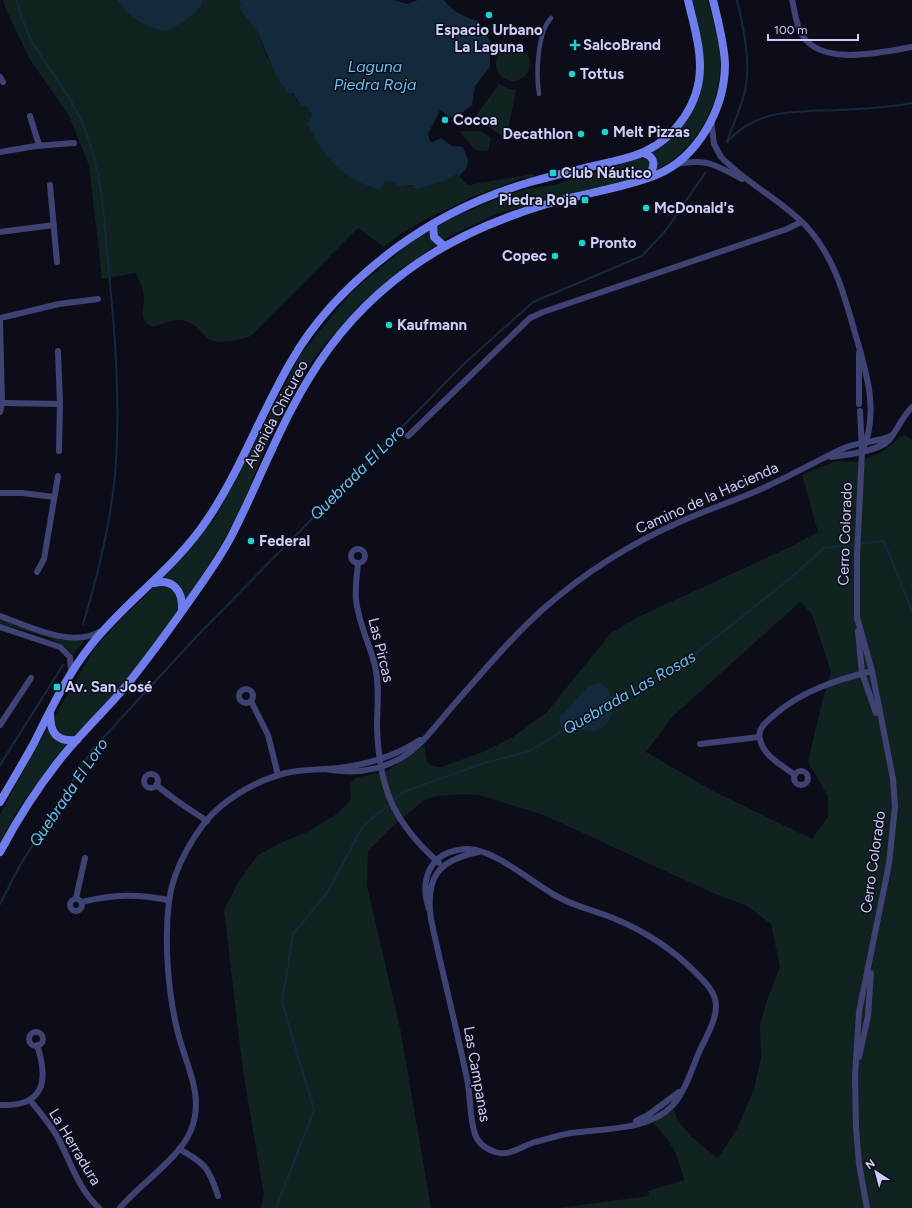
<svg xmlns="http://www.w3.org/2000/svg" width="912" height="1208" viewBox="0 0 912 1208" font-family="Figtree,sans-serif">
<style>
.green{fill:#112320;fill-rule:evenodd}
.water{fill:#132a3d}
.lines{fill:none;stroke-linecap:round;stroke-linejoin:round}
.stream{stroke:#132a3d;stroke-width:2}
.pedestrian{stroke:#3e4373;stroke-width:4.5}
.minor{stroke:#3e4373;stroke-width:6}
.secondary{stroke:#6f7eec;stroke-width:8}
.poi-dot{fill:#1cd4cd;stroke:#0d0d1a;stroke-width:1.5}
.labels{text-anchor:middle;stroke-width:3;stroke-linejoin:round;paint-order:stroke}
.poi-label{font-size:15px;font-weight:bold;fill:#cccdf8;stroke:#0d0d1a;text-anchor:start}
.street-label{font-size:15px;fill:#cccdf8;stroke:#0d0d1a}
.water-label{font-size:16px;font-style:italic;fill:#67c1eb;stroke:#0d0d1a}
</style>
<rect width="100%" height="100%" fill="#0d0d1a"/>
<g class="green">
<path d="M3,0H117L126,10L202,5L204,0H239L257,31L267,57L301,106H307L312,115L307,123L385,181L395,182L398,187C419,185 439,183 457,174L468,185L534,174L535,179L522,178L475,196L428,218L402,233L384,247L358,228L251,336C240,340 215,346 206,337C198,328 193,322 181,320C169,318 155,332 146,323C140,316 145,304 144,296C143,287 139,280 135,273L102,279L89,165L69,116L29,58L5,7Z"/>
<path d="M691,0H708C712,19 720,40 720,60C721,106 697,149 656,170L652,152L668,141L684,124L689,116L703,80Z"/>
<circle cx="513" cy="64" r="17"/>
<polygon points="499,84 509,89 516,90 506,139 475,117"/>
<polygon points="460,131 480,131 491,138 488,151 475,150"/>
<path d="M640,158C649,157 654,165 647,171C643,174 638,176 634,178L496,214L448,237L401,269L358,306L321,349L295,386L269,440L235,521L202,576L161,636L114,696L58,754L19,808L0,842V815L31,757L95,648L121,619L147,595L215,518L301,354L351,293L411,242L455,217L499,198L527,189L554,185Z"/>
<path d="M904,434L912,440V1208H559L649,1196L648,1191L684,1180C678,1155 672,1140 652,1123L674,1109C676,1126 704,1148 718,1158L737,1129L754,1089L761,1058L760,1025L768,997L780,967L771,924L747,906L713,893L544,815L479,795L462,794L436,796L423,801L394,825L368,851L367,886L400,1028L431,1208H261L264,1195L243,1071L224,910L240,879L258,855L283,842L307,832L337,814L351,800L350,784L355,778L387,771L425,745C425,758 425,767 442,767L485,751L513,737L547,712L611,633L636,618L790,547L818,532L802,475L836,461L857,462L882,452ZM800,602L812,614L831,672L822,702L808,762L828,796V817L812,839L711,790L646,752L673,716Z"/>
<path d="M0,620L63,640L84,641L73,655C62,637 20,630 0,624Z"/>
</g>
<g class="water">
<path d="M117,0H204C198,14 179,26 165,31C144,27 130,17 117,0Z"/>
<path d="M239,0H394L407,4L418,0H444C453,12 464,17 478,21L490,41V67L475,86L472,105L458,116L450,117L440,110L428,134L430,141L433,142L441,138L452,146L463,147L468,160L467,167L459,177L457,174L444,181L415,189L412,185L398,187L395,182L385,181L380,190C340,177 326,160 307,123L312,115L307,106H301L293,93H288L277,77L257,31L239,8L241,4Z"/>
<path d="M600,683C617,692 618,723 597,730C592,732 586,730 581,730C574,730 567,731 561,726L559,718L589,686Z"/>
</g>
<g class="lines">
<g class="stream">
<path d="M16,0C21,15 26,31 34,45C52,75 74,99 86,132C102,173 104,219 108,263C115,333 121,404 115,475C110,526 98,575 83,624"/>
<path d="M727,141C733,125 741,108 745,91C751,62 744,29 737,0"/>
<path d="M727,142C757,108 797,112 838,110C863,109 888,108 912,103"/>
<polyline points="612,701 685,662 793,576 824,548 884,541 912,611"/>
<polyline points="0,765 63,665"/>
<polyline points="395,799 403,792 484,763 530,751 567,728"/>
<polyline points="0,904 19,867 92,750 197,636 465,363 533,302 642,256 666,230 705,173"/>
<polyline points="276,1208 314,1110 282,1002 293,934 327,893 363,826 387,806"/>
</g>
<path class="pedestrian" d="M539,94C536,74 537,33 551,18"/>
<g class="minor">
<path d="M792,0C795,11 796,26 802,35C822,67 881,52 912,47"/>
<polyline points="0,77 3,82"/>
<polyline points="30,116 39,145"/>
<path d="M711,120L714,144L721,157C746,183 781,200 806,226C834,256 844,294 855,333C866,370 880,414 862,451"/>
<polyline points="0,152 36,146 74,143"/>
<path d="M676,164C708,158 715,165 742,179"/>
<polyline points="50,185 57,262"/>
<polyline points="0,232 54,225"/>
<polyline points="0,318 59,304 98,299"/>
<polyline points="0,320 2,403 0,412"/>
<polyline points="58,351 60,404 59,451"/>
<polyline points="2,403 60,404"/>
<polyline points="859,404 859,353"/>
<polyline points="408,436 530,318 543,312 787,229 801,222"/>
<path d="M831,457C845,455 880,451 889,440C898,429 902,417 912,407"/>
<polyline points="0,493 22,493 54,497"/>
<circle cx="358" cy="556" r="7"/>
<path d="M358,563C357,575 355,587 356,599C358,623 370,644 375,666C380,687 377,707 377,727C379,788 393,822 439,863"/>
<polyline points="37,572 44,559 58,476"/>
<path d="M0,616C29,626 71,649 101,631"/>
<polyline points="857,617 872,671 893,779 895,806 889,864 859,1012 855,1077 856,1127 859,1164 867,1208"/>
<polyline points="857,619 857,557 862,451 860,411"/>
<polyline points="0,627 60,647 70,657 71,672"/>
<polyline points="858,631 862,673 876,713"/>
<circle cx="246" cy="696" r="7"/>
<polyline points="251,701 268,735 278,775"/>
<polyline points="0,725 31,678"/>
<polyline points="700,744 759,737"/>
<path d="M325,769C352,774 377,772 401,758C422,746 436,725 451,708C481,674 509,640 542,610C584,573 631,543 682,521C708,509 735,501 761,489C789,477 816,461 844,448C860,441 877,443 893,435"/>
<circle cx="801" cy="778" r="7"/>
<circle cx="151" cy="781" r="7"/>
<path d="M795,775C782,765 763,756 760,739C757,729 766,722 773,716C801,691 836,680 872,671"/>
<polyline points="156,785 177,801 207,821"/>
<polyline points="76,898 85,858"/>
<circle cx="76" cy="905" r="6"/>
<path d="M82,902C114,894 137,894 169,900"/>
<path d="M429,909C419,879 430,851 466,849C495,848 534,885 560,898C577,907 596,911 613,918C645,931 673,949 698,975C706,983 716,993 716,1006C716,1021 706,1037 700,1050C692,1068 686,1090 673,1105C649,1131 604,1128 571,1133C559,1135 547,1139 535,1142C522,1146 509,1157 495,1152C486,1149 478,1143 475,1134C469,1117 471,1097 467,1079C456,1025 442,972 431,919C425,877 438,860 479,852"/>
<circle cx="36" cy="1039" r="7"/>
<polyline points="859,1057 868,1016 871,973"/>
<path d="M30,1100C40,1113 53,1127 60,1142C72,1165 79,1190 99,1208"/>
<path d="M0,1105C44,1107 49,1081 37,1045"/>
<polyline points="636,1121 648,1115 679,1092"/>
<path d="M179,1149C205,1163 209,1168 218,1196"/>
<path d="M120,1208C140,1184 180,1158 191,1130C205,1096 186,1066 178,1033C168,994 164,941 169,901C173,869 196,827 221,806C240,791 262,779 286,773C299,770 312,770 326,769C359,767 392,758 420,740"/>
</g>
<g class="secondary">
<path d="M643,153C657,157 655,167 648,177"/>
<polyline points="433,224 434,237 444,246"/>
<path d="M154,583C174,578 183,592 182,610"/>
<path d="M50,713C50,733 56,742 77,740"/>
<path d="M0,802C11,783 23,763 34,743C51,709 67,675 91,645C127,600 174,569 207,520C241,470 261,412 292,360C317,316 356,278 396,248C437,218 484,195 534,181C559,174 585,168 611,162C622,159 633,157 644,152C676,137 700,103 700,67C700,44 693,22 688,0"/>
<path d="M0,852C17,820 36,790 58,762C79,735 104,712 126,686C151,655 174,623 197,590C209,573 222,554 232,535C258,484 278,429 308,380C333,338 368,299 408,270C450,239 497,219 547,204C583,193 621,189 656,175C698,158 725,108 725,64C724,42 718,21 713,0"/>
</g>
</g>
<g class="poi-dot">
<circle cx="489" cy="15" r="4"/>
<path d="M573 39h4v4h4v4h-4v4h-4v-4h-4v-4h4z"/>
<circle cx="572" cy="74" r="4"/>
<circle cx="445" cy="120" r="4"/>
<circle cx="605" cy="132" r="4"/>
<circle cx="581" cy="134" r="4"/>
<rect x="549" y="169" width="8" height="8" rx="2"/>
<rect x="581" y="196" width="8" height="8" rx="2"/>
<circle cx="646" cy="208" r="4"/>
<circle cx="582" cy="243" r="4"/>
<circle cx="555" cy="256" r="4"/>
<circle cx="389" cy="325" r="4"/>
<circle cx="251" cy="541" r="4"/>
<rect x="53" y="683" width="8" height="8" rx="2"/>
</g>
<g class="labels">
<g class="poi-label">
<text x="489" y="35" text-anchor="middle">Espacio Urbano<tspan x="489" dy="17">La Laguna</tspan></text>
<text x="583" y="50">SalcoBrand</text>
<text x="580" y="79">Tottus</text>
<text x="453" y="125">Cocoa</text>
<text x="613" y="137">Melt Pizzas</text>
<text x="573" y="139" text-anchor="end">Decathlon</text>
<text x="561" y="178">Club Náutico</text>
<text x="577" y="205" text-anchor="end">Piedra Roja</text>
<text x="654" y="213">McDonald's</text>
<text x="590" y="248">Pronto</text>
<text x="547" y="261" text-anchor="end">Copec</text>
<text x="397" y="330">Kaufmann</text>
<text x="259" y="546">Federal</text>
<text x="65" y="692">Av. San José</text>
</g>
<g class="street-label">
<text transform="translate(276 414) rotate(-62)" y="5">Avenida Chicureo</text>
<text transform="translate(707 498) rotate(-24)" y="5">Camino de la Hacienda</text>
<text transform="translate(845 534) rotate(-88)" y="5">Cerro Colorado</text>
<text transform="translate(381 650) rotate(76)" y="5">Las Pircas</text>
<text transform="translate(873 862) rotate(-82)" y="5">Cerro Colorado</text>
<text transform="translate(477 1074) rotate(80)" y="5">Las Campanas</text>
<text transform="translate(75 1147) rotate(59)" y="5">La Herradura</text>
</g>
<g class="water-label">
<text x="375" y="72">Laguna<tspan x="375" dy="18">Piedra Roja</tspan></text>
<text transform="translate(357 472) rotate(-45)" y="6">Quebrada El Loro</text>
<text transform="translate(629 692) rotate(-30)" y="6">Quebrada Las Rosas</text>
<text transform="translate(68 792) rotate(-56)" y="6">Quebrada El Loro</text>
</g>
</g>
<g transform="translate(876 1172) rotate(324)" stroke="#0d0d1a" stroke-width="3" paint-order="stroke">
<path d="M0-3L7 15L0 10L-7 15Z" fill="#cccdf8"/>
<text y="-6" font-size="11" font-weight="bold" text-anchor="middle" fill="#cccdf8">N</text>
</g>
<path d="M768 34v6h90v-6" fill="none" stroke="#cccdf8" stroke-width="2"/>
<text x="774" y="34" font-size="12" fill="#cccdf8" stroke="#0d0d1a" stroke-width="3" paint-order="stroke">100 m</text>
</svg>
